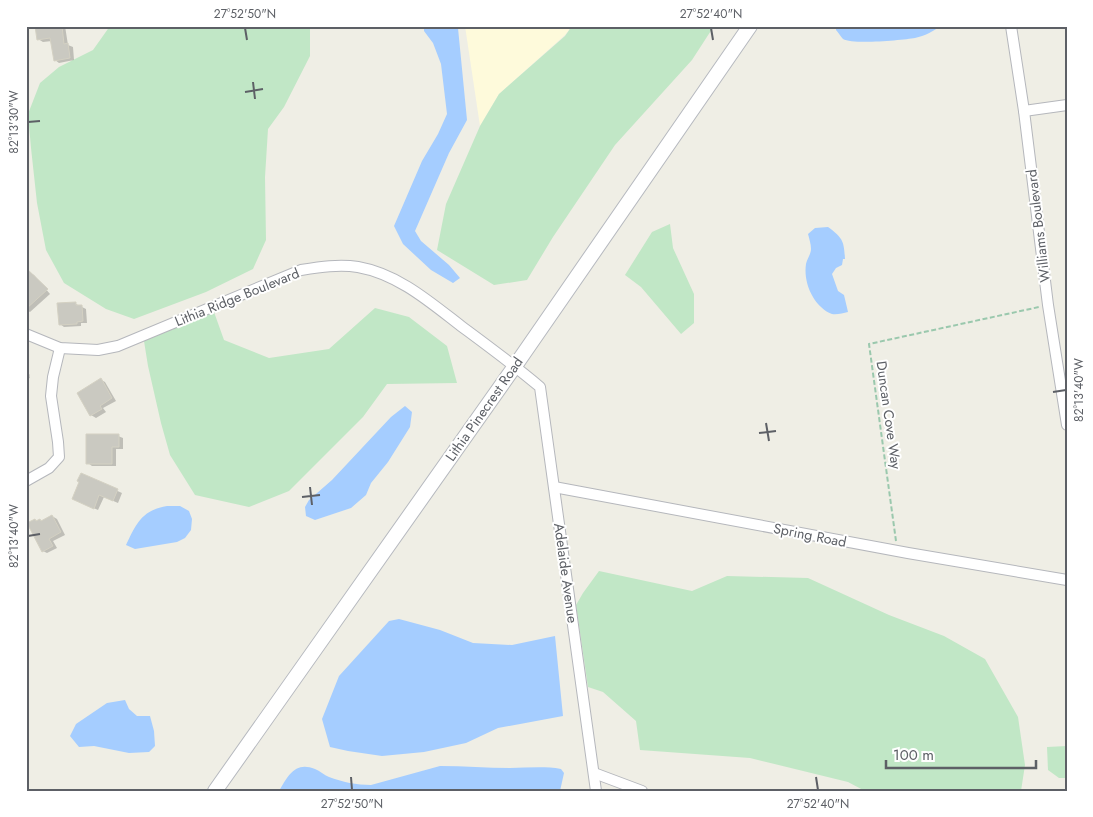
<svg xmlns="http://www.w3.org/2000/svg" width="1093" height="817" viewBox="0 0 1093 817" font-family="Jost,sans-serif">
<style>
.commercial{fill:#fefadb}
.green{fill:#c1e7c6}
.water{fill:#a5cdff}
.shadow{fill:#0003}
.building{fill:#cac9c1;stroke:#d4d1c3}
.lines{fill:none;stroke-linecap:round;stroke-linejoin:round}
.minor-casing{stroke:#b5b7bc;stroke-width:12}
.secondary-casing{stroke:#b6b9bf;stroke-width:16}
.path{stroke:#9ac8ad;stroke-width:2;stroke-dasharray:5 2.5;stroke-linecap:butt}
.minor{stroke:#fff;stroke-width:10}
.secondary{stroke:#fff;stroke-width:14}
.ticks{fill:none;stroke:#5d6066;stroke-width:2}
.labels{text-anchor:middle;stroke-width:4;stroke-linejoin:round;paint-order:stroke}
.street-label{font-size:14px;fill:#5d6066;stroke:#fff}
.neatline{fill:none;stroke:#5d6066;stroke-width:2}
.ticks-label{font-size:12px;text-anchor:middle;fill:#5d6066}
</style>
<rect width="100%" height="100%" fill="#efeee5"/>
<polygon class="commercial" points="465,26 572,26 565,35 499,94 480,126"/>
<g class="green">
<polygon points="110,26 310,26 310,56 284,107 268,129 265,177 266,240 253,269 206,292 134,319 106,309 64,283 46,250 37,203 31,148 28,114 40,83 59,67 93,50"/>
<polygon points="572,26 714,26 692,60 615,145 553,237 527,280 494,285 437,250 446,204 480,126 499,94 565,36"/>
<polygon points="670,224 673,248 694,294 694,323 681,334 641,287 625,275 652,232"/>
<polygon points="375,308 409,317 447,346 457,383 387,384 363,417 289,491 249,507 195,495 170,455 161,423 148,366 144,341 214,312 224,340 269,358 329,349"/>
<polygon points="599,571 692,591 727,576 808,578 889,615 944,636 985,659 1018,717 1025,765 1021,791 865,791 848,782 750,758 640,750 636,721 603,692 588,687 576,605 583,593"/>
<polygon points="1067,746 1067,778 1059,778 1048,770 1047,747"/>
</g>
<g class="water">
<polygon points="424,26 458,26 458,28 467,120 449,153 415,231 421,241 449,265 460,278 453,283 431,270 403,244 394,226 422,161 438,134 447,114 441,64 433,43 424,31"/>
<path d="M836,26H941C933,31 925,36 915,38C903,40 853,45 843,39C841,37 838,32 836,30Z"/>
<path d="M828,227C843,238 844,241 845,259H843L842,265L836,268L832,274L838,291L844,295L848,312C843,313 837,315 832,314C814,307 803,283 806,264C807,259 811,254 811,249C811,244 809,238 808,234L815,228Z"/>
<polygon points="405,406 412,412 410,427 388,462 371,483 366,495 351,508 315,520 306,516 305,507 309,500 332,480 391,417"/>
<path d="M167,506H180L189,511L192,519L191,530L185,538L177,542L135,549L126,545C136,524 142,510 167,506Z"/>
<polygon points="399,619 440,630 473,643 512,645 555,636 563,716 498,728 466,743 424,752 382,756 348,751 330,747 322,719 339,676 389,621"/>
<polygon points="125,700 129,709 137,716 150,716 154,731 155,746 149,752 129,753 94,746 79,747 70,736 76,724 107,703"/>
<path d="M440,766C464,766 487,768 510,768C527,768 544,766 561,769L564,773L560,791H279C288,776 295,761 315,769C320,771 324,775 329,777C342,782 357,785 371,785Z"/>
</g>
<g class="shadow">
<polygon points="36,26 65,26 68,45 73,47 74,60 59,63 55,60 52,41 43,42 38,39"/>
<polygon points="30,273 34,275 50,294 30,312 26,310 26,276"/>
<polygon points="76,304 86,309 87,323 81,323 81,326 64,327 60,324"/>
<polygon points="26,372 30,375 29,376 30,377 26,384"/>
<polygon points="101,380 105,382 116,401 103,408 106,412 96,418 91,415"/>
<polygon points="118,436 123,438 123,449 116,449 116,466 92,466 88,463"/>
<polygon points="82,475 122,493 118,503 104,497 98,510 78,501"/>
<polygon points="52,516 57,519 65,535 53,541 57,548 47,553 43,551 35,520 37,522 42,521"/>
</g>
<g class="building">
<polygon points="35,26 62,26 64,44 68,43 70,58 54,61 50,38 37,40"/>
<polygon points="26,268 48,289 26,309"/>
<polygon points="76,302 76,305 82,305 83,321 77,322 77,324 59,325 57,303"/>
<polygon points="101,378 112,398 100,406 102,409 90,416 77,393"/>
<polygon points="86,434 119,434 119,447 112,447 112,464 86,464"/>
<polygon points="81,473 118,489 113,501 99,495 94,509 72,499 79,482 77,481"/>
<polygon points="52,515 61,532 49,539 53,546 42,552 27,523 35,519 36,521 40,519 41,521"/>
</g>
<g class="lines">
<g class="minor-casing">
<g id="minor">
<polyline points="1011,26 1024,111 1048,305 1067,425"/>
<polyline points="1024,111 1067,105"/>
<path d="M26,334L60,348L98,350L118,346L301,270C320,267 339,264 358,267C398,274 430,302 461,326C488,346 514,365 540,387L596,791"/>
<polyline points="26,481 49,468 59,457 58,442 51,396 53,377 60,348"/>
<polyline points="554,487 908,553 1067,580"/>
<polyline points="594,773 642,791"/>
</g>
</g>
<g class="secondary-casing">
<polyline id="secondary" points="215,791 515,366 750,26"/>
</g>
<polyline class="path" points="896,541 869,344 1039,307"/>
<use href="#minor" class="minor"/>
<use href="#secondary" class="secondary"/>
</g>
<path class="ticks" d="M245,28L247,40M711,28L713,40M253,82L255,99M245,92L263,89M28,122L40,121M1053,392L1066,390M766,423L769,441M759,433L776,431M310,487L312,505M302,497L320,495M28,536L40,534M351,777L352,790M816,777L818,790"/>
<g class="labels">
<g class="street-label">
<text transform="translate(1038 226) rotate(-97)" y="5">Williams Boulevard</text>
<text transform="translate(237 297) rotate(-22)" y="5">Lithia Ridge Boulevard</text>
<text transform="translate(484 409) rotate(-55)" y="5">Lithia Pinecrest Road</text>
<text transform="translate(889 415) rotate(82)" y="5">Duncan Cove Way</text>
<text transform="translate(810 535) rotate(11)" y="5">Spring Road</text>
<text transform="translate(566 573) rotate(82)" y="5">Adelaide Avenue</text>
</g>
</g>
<rect width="1093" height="817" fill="none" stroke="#ffffff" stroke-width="55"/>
<path d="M886 760v8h150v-8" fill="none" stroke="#5d6066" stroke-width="2.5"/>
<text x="893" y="760" font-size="15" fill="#5d6066" stroke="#ffffff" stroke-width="4" paint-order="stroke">100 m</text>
<rect x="28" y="28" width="1038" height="762" class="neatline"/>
<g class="ticks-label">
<text x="245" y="18">27°52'50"N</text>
<text x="711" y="18">27°52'40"N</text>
<text transform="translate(14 122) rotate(-90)" y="4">82°13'30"W</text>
<text transform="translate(1079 390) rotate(-90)" y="4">82°13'40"W</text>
<text transform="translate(14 536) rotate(-90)" y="4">82°13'40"W</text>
<text x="352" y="808">27°52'50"N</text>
<text x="818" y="808">27°52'40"N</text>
</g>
</svg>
